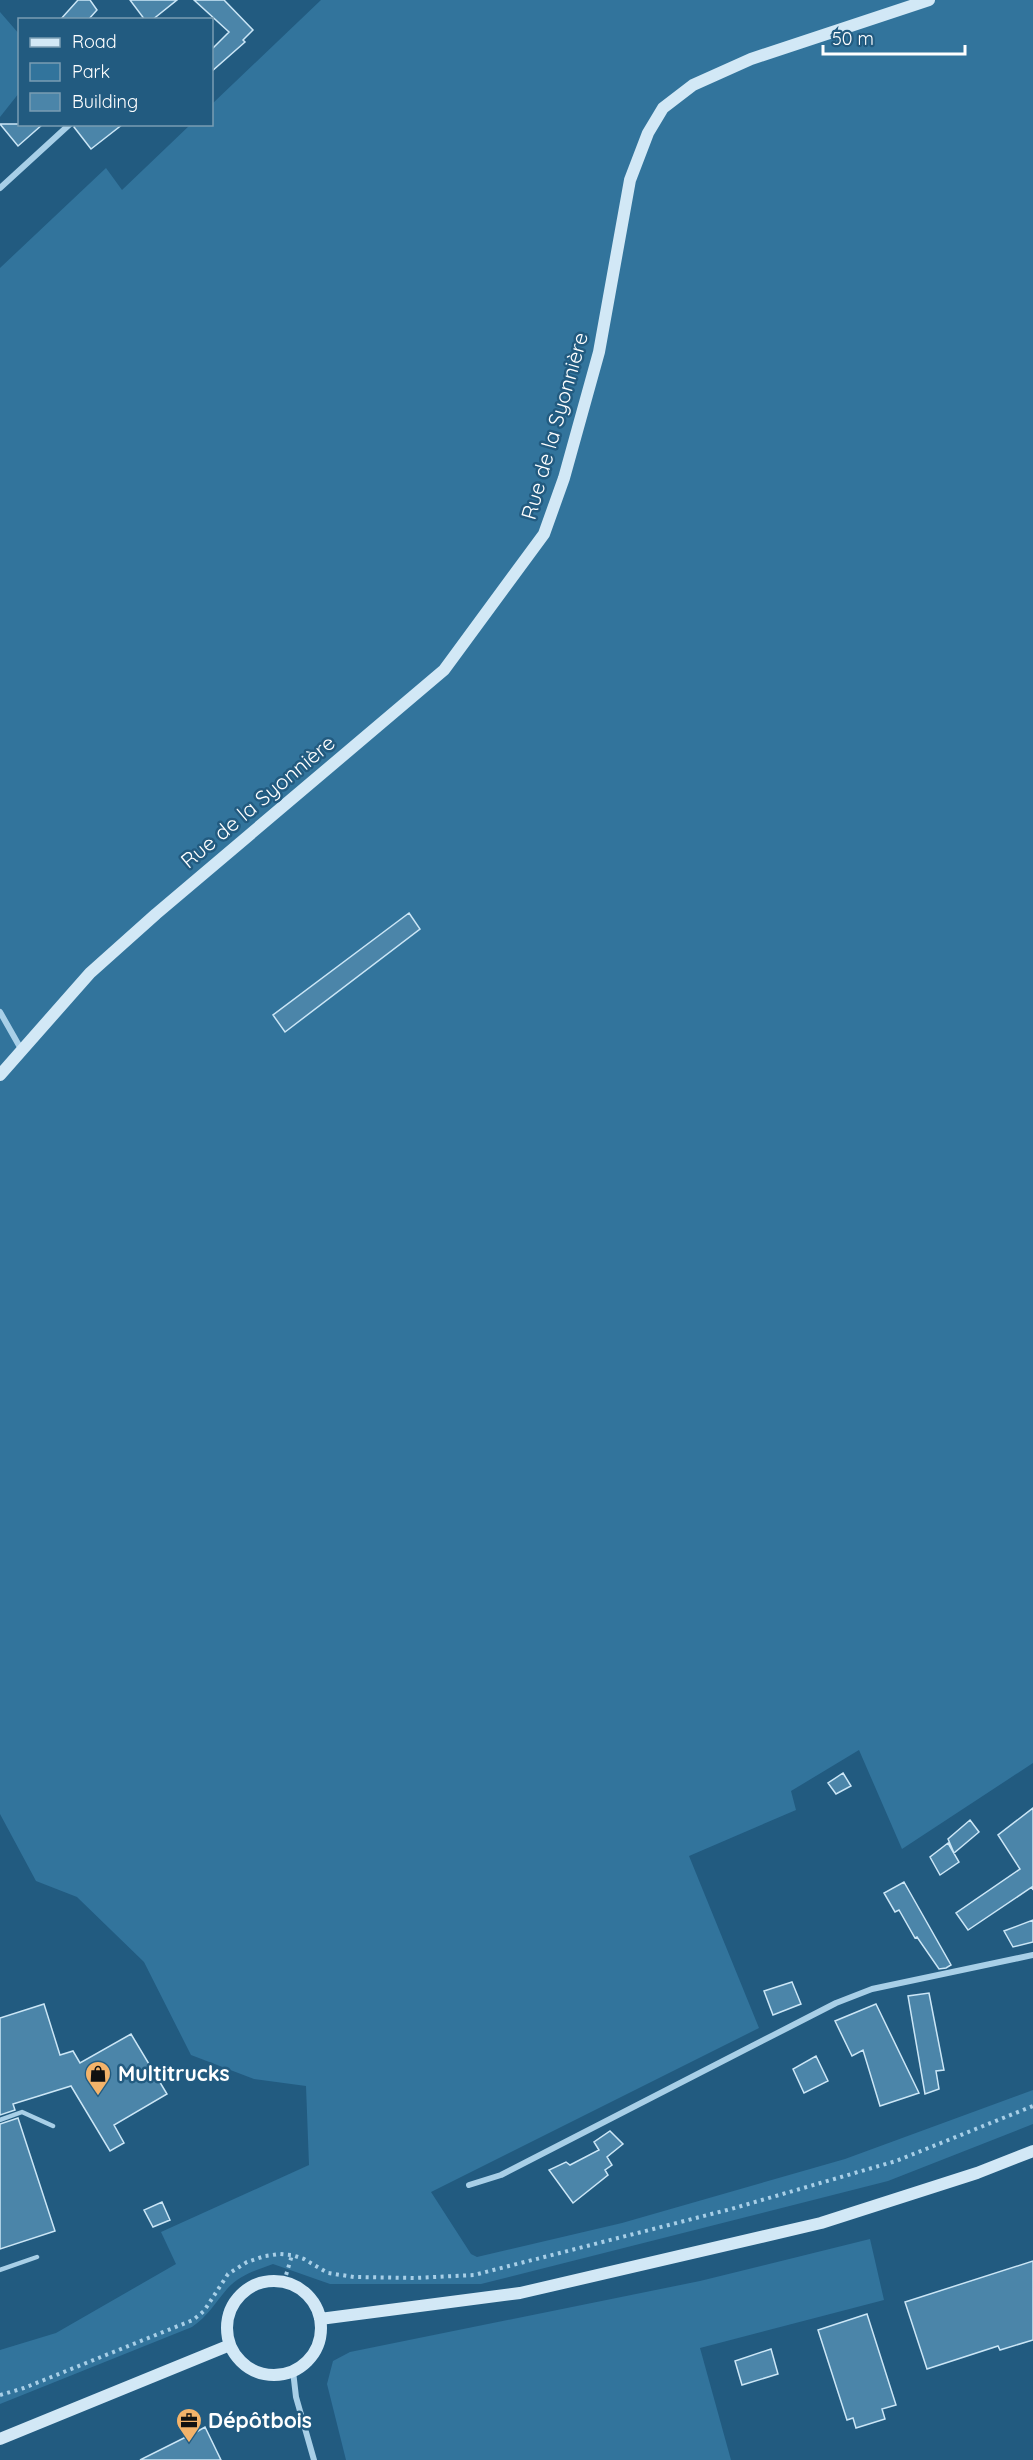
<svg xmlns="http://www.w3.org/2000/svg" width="1033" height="2460" viewBox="0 0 1033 2460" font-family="Quicksand,sans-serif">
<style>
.green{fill:#32749c}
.building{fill:#4b85a9;stroke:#cbe6f6;stroke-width:1.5}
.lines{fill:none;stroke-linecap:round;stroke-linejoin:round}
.path{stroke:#a8cfe7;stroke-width:4;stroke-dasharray:3 4.5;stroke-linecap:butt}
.lane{stroke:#a8cfe7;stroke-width:4.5}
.street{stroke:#a8cfe7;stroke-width:6}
.secondary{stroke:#d2e8f6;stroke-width:12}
.labels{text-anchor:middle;stroke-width:5;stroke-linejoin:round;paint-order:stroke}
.street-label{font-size:21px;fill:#fff;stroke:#225b80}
.poi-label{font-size:21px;font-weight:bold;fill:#fff;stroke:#225b80;text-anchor:start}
</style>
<rect width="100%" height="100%" fill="#225b80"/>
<path class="green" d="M321,0H1033V1763L902,1849L859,1750L791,1791L796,1810L689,1856L759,2028L431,2192L471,2254L477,2257L622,2223L845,2159L1033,2090V2124L888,2181L481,2284H330L273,2264C257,2270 239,2275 227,2289C215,2303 208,2316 192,2327L0,2404V2350L56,2333L176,2264L161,2232L309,2165L306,2086L254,2079L191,2055L144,1962L77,1897L36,1881L0,1814V268L106,168L122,190L190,125L212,124V104Z
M0,12L20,35L19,93L0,117Z
M870,2239L884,2300L700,2348L731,2460H346L327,2384L333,2361L350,2352L700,2281Z"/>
<path class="building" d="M78,0H90L97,10L88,20H60Z
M130,0H177L152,20H145Z
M194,0H224L253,30L243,40L245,42L212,71V49L229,32Z
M0,124H43L18,146Z
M75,124H123L91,149L74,127Z
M409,913L420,929L285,1032L273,1015Z
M843,1773L851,1786L836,1794L828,1783Z
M1033,1808V1890L1032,1887L968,1930L956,1913L1020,1869L998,1835Z
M970,1820L979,1832L954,1853L948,1839Z
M948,1843L959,1862L940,1875L930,1857Z
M904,1882L951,1965L946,1968L939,1969L917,1937L915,1938L899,1910L895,1912L884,1893Z
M1033,1920V1942L1013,1947L1004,1931Z
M792,1982L801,2004L773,2015L764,1991Z
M929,1993L944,2070L936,2071L939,2089L925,2094L908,1996Z
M44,2004L60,2055L73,2051L80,2063L131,2034L167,2094L114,2125L124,2143L110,2151L71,2086L13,2104L15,2110L0,2115V2018Z
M876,2004L919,2093L880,2106L863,2050L852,2056L835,2021Z
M816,2056L828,2081L804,2093L793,2069Z
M18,2118L55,2231L0,2249V2124Z
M610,2131L623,2144L607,2157L612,2165L605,2170L608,2175L573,2203L549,2170L566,2162L570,2165L599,2150L594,2142Z
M162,2202L170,2220L153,2227L144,2210Z
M1033,2261V2340L1000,2350L998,2346L927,2369L905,2302Z
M867,2314L896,2405L882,2409L885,2419L856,2428L853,2418L847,2420L818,2330Z
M771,2349L778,2374L742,2385L735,2361Z
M205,2427L221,2460H140L198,2431Z"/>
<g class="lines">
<path class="path" d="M284,2282L292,2255
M0,2395L24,2388L193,2320L204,2311L228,2274L247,2262L265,2256L279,2254L292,2255L304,2259L328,2273L354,2277L414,2278L474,2275L731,2209L896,2161L1033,2106"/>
<path class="lane" d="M0,2120L22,2112L53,2126
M0,2270L37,2257"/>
<path class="street" d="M0,188L70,124
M0,1012L21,1049
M469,2185L501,2175L836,2003L872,1989L1033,1955
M293,2371L296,2397L314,2460"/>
<path class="secondary" d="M0,1075L90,973L156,914L444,670L544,534L564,478L599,352L630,180L648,133L663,108L693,85L751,59L929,0
M227 2328a47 47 0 1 1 94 0a47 47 0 1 1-94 0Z
M320,2319L520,2293L821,2223L977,2173L1033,2151
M0,2439L230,2345"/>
</g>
<defs>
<symbol id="shop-pin" viewBox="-11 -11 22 30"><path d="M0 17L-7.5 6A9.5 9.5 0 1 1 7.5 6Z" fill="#f3b36a" stroke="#225b80"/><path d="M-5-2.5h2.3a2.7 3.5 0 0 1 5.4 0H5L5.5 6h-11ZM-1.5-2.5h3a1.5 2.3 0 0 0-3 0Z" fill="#111"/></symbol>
<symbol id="office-pin" viewBox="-11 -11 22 30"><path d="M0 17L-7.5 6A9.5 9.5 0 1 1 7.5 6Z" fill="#f3b36a" stroke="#225b80"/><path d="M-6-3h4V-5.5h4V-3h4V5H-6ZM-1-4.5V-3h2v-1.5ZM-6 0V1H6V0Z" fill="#111"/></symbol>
</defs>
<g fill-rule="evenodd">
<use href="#shop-pin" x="83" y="2059" width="30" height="40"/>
<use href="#office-pin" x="174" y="2406" width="30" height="40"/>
</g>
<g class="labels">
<g class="street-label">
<text transform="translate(555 426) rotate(-74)" y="7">Rue de la Syonnière</text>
<text transform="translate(258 802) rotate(-40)" y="7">Rue de la Syonnière</text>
</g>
<g class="poi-label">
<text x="118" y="2081">Multitrucks</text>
<text x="208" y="2428">Dépôtbois</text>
</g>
</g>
<rect x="18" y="18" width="195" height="108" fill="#225b80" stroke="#7a9db3" stroke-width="1.5"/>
<rect x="30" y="38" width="30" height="9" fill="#d2e8f6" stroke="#7a9db3" stroke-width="1.5"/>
<text x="72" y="48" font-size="18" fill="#ffffff">Road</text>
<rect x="30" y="63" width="30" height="18" fill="#32749c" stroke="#7a9db3" stroke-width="1.5"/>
<text x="72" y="78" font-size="18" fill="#ffffff">Park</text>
<rect x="30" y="93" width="30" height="18" fill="#4b85a9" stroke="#7a9db3" stroke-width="1.5"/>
<text x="72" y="108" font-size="18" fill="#ffffff">Building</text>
<path d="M823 45v9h142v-9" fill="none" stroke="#ffffff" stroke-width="3"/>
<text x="832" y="45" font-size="18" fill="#ffffff" stroke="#225b80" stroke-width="4.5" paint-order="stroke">50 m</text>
</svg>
